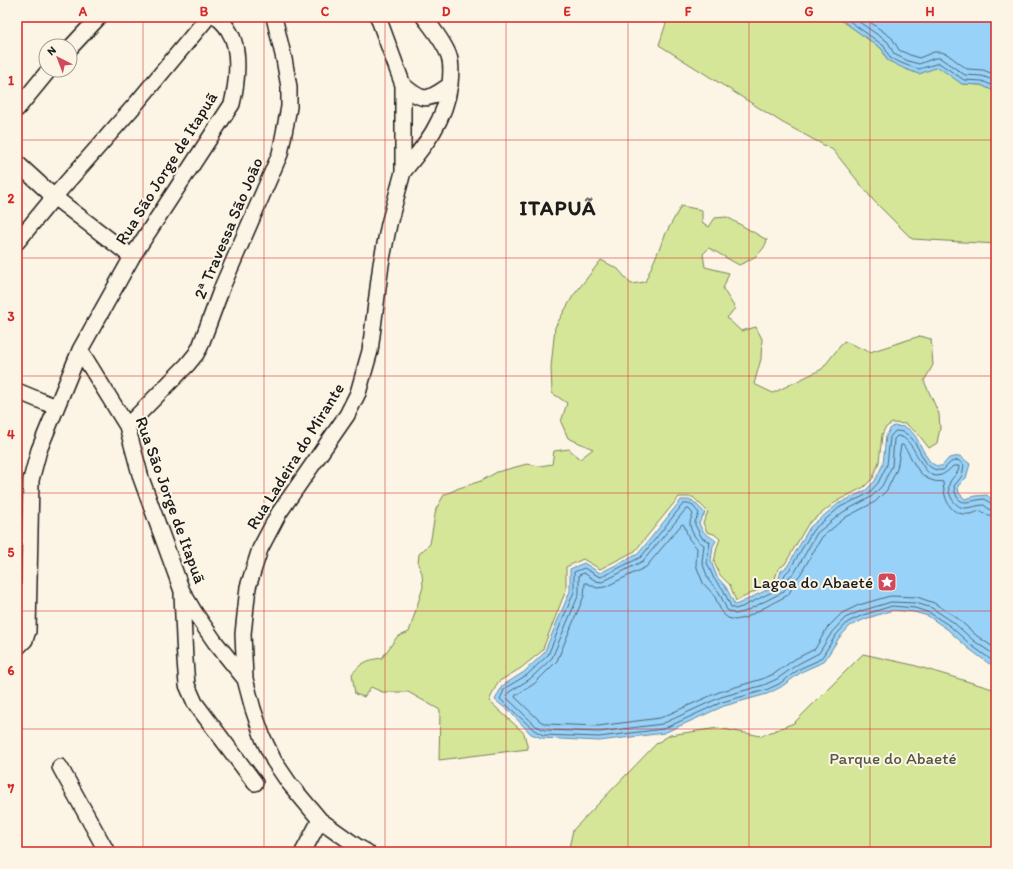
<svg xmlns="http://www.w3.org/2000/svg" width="1013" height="869" viewBox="0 0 1013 869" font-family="Itim,sans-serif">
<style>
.green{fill:#d5e699;stroke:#78815a}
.water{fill:#98d2f8;stroke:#6689a0}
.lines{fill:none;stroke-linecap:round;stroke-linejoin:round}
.shore{stroke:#4e6574;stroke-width:1}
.minor-casing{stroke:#1c1c1c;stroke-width:18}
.minor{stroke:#fcf5e5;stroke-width:15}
.grid{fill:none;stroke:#d62828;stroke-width:1;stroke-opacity:0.55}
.labels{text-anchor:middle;stroke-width:4;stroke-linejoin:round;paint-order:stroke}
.street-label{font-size:17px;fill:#1c1c1c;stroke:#fcf5e5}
.poi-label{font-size:17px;fill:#1c1c1c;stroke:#fcf5e5;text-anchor:end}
.park-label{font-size:17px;fill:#545942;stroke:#fcf5e5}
.district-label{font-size:21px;font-weight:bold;letter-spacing:1px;fill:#1c1c1c;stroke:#fcf5e5}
.neatline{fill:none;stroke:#d62828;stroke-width:1.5}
.grid-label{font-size:13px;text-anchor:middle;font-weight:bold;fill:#d62828}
</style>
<rect width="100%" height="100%" fill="#fcf5e5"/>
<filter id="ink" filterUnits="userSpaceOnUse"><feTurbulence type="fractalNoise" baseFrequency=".025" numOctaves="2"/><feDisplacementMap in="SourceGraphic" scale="8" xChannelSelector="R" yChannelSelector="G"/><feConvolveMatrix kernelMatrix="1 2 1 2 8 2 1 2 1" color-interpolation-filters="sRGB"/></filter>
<g filter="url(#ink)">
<path class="green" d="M668,17H837L882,49L887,60L919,74L938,66L962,84L981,85L996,92V244L912,239L873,200L833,150L783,123L659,45Z
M681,206L702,210V222L709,227L715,218L727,217L767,240C764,253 751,260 739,265L709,248L703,254L705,267L729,273L723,289L735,308L727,318L741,331L756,327L762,339L761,359L754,384L773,393L822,369L844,341L870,352L920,336L931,339L933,365L924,381L939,414L940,428L937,443L929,448L918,434L906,424L892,423L885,428L882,435L879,462L873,478L864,487L837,501L808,524L785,564L778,569L774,582L736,601L730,585L720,575L714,562L717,547L720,539L714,534L707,532L703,523L708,512L693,497H679L635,551L600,569L583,559L566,567V590L542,651L521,668L498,682L489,701L524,733L528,749L439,760L440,710L408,692H382L371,687L364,697L355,694L352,674C362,662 367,660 382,658L397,637L409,632L423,587L422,573L418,564L419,554L430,544L436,509L444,495L459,488L481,481L497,472L527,464L540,466L552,464L554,451L569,449L580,459L593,449L568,438L561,422L567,403L552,393L551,367L555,327L573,296L601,260L618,269L631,284L645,282L666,233Z
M863,654L913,665L996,690V852H568L573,830L657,743L670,735L718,728L761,736L794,723Z"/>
<path class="water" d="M837,17H996V92L981,85L962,84L938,67L919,74L905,69L887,60L882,49Z
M894,426C897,427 901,426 904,427C922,432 923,469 942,466L949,458L960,456L970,464L966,478L958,486L959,493L965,499L975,496L987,495L996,503V666L988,663L968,648L947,629L928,616L914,612L893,610L865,619L850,626L839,638L825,660L819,664L803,671L781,687L767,694L724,706L664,733L599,741L542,738L531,734L510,712L495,700L502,686L524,672L544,653L570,591V569L584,563L600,573L638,554L681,500H692L705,513L699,523C705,537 707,533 716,541L713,546L711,561L717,577L726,587L735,605L740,603L777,585L781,571L787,567L810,527L838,504L866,490L875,481L883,464L886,436L890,429Z"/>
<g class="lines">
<path class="shore" d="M844,17L884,46L890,58L906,65L919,69L939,63L964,80L982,81L996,87
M852,17L888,42L894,54L908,61L919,64L935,58H940L965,75L982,76L996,81
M863,17L892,38L899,50L910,55L919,58L934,52H941L947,54L967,69L983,70L996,75
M996,506L993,505L985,499C969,500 957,510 954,486L962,476L964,465L958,460L951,462L943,470C917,474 923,430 895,431L890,437L887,465L878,483L868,494L840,507L813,530L790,569L785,574L780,588L742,607L735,609L731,607L723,589L714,579L707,563L710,542L702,538L695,525V522L699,513L691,504H683L641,557L601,577L598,576L584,568L574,572V592L548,655L527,675L505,688L500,699L534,730L543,735L599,737L663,729L722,702L766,690L779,684L801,668L817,661L822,657L836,635L848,622L863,615L892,606L915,608L930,613L950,626L971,645L990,659L996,661
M996,511L990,510L984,505C977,505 972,508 965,508C955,508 945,492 950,482C953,476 959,474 959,466H953C921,500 920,436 897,436L894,439L892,466L882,486L871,497L843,512L817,533L795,572L789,577L786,588L783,592L744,612L735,614L727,610L719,592L709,581L702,562L704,545C697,541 690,532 690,523C690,520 692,517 693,514L689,509H686L643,561L602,582L596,581L584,573L579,575V594L552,658L530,679L509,692L506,697L536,726L545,730L599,732L662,724L721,697L764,685L777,679L798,664L819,653L832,632L845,618L861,611L891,602L916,603L932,608L953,622L974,641L996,656
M996,517L989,516L981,511C977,511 974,514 969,514C949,516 944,498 943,482C940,481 937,482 934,481C916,477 913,457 903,445H901L897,469L887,490L875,502L846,517L822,537L800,575L794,581L791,590L788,595L745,618L735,620L728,618L722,613L714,595L703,583L696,565L697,548L689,539L684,525L682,524L646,567L605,587L597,588L587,583H585L584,596L557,661L534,684L516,695L515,697L540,721L546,724L598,726L660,718L719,692L762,679L774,674L795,659L815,649L827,628L842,613L859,605L890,596L917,597L934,603L956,617L977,636L996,649"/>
<defs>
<path id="minor" d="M70,48L99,17
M403,85C424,103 427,101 450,85
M17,109L49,70
M17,163L54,197L132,257
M403,172C426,144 445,121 450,84C451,75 452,65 449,56C444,42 433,29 424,17
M17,242L54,197L135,105L208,17
M80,350L127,426L141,478L182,591L195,613L215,642L245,679
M17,391L56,407
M127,426L187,365L196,354L200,347L223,285L280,154L289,107V87L284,59L274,17
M182,594L185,660L187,685L195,703L255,783
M17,648L25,640L28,631L31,480L39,450L80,350L132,257L232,104C237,84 241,49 229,31C226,25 221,21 217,17
M60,767L107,852
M303,852L320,820
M367,852L358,847L320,820L289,783L274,761L263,738L253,709L245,679L243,634L248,587L260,549L279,513L347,415L358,393L370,351L381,264L389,224L403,172V85L378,17"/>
</defs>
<use href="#minor" class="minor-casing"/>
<use href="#minor" class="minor"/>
</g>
</g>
<path class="grid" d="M143,17V852M264,17V852M385,17V852M506,17V852M628,17V852M749,17V852M870,17V852M17,140H996M17,258H996M17,376H996M17,493H996M17,611H996M17,729H996"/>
<defs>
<symbol id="sight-square" viewBox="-11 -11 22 22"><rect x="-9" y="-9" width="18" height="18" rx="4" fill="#d1495b" stroke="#fcf5e5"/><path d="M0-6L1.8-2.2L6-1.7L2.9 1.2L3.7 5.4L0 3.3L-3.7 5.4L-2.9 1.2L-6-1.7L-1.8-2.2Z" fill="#fff"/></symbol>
</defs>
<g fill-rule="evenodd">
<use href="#sight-square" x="876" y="571" width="22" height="22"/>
</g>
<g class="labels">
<g class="street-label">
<text transform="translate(166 168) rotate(-58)" y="6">Rua São Jorge de Itapuã</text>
<text transform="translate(228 228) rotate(-67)" y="6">2ª Travessa São João</text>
<text transform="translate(295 456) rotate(-58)" y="6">Rua Ladeira do Mirante</text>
<text transform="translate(171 500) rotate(70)" y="6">Rua São Jorge de Itapuã</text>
</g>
<g class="poi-label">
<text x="873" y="588">Lagoa do Abaeté</text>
</g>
<g class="park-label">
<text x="893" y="764">Parque do Abaeté</text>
</g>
<g class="district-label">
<text x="558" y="215">ITAPUÃ</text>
</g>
</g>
<rect width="1013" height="869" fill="none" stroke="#fcf5e5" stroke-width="44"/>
<g transform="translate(58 58) rotate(318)"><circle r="19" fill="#fcf5e5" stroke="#a29e95"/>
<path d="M0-3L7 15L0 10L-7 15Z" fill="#d1495b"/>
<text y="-6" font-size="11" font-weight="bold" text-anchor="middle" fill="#1c1c1c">N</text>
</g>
<rect x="22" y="22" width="969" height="825" class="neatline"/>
<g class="grid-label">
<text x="83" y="16">A</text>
<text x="204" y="16">B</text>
<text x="325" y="16">C</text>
<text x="446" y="16">D</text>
<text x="567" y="16">E</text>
<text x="688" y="16">F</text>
<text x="809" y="16">G</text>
<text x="930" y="16">H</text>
<text x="11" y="85">1</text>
<text x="11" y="203">2</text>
<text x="11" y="321">3</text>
<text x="11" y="439">4</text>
<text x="11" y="557">5</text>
<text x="11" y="675">6</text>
<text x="11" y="793">7</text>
</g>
</svg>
